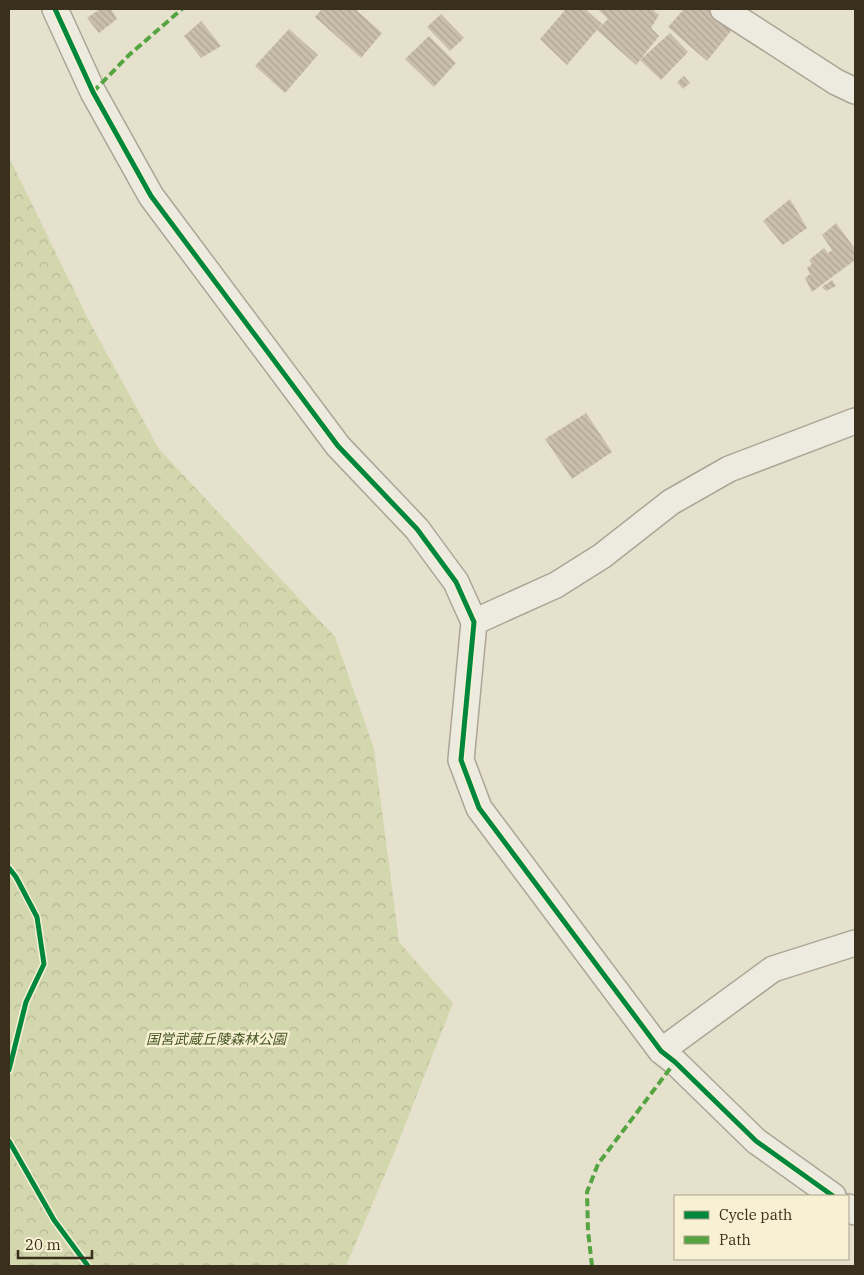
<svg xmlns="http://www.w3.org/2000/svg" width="864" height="1275" viewBox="0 0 864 1275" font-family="'IBM Plex Serif','Noto Sans JP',serif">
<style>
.park{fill:url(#park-crowns)}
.building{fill:url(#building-back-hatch)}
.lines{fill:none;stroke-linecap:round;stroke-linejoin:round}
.street-casing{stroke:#aba596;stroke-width:28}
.street{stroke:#edeadf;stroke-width:25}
.quiet{stroke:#54a441;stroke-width:4;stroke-dasharray:8 4;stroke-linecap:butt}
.cycleway-casing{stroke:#f7f0d2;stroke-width:8}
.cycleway{stroke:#00873e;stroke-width:5}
.labels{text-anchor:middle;stroke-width:5;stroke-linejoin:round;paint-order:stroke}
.park-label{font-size:14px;font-style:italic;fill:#455723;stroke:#f7f0d2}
</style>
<defs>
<pattern id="park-crowns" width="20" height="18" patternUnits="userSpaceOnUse" patternTransform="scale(1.25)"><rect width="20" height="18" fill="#d3d7ae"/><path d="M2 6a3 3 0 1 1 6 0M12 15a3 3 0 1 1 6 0" fill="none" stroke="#b6b995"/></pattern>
<pattern id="building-back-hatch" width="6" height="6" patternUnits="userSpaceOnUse" patternTransform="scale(1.25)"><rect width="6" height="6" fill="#cabfad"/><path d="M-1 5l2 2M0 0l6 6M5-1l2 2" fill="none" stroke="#aea494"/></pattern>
</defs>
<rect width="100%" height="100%" fill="#e6e1cc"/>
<path class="park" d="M9,157L87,317L159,449L335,637L374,749L399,942L453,1003L392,1158L346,1266H9Z"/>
<path class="building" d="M100,9H111L117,19L99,33L87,18Z
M322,9H355L382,33L361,58L315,17Z
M566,9H585L602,24L567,65L540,39Z
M598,9H652L659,15L651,28L659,36L636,65L597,30L608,19Z
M684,9H714L735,26L707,61L668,27Z
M441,14L464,38L450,51L427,27Z
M201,21L221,46L201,58L184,36Z
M289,29L318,55L285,93L255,66Z
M670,33L688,52L661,80L640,60Z
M429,36L456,63L434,87L405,59Z
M684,76L690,83L683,89L677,82Z
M790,199L807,228L783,245L763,221Z
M836,223L855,249V260L812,292L805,278L810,274L807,268L812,264L809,260L824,248L828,253L832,250L822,235Z
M832,280L836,286L826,291L822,287Z
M586,413L612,452L572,479L545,439Z"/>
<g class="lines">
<defs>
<path id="street" d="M55,9L93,92L151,196L338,446L417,529L456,582L474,622L461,760L479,808L661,1051L675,1062L756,1141L833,1196
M723,9L836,82L855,91
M474,622L556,585L602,556L671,502L729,469L855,421
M661,1051L773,969L855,943
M848,1207L855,1212"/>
</defs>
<use href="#street" class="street-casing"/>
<use href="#street" class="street"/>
<path class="quiet" d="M93,92L129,55L182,9
M592,1266L588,1231L587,1192L598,1164L675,1062"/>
<defs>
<path id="cycleway" d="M55,9L93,92L151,196L338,446L417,529L456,582L474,622L461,760L479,808L661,1051L675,1062L756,1141L833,1196
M9,868L16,877L37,917L44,964L26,1002L9,1070
M9,1141L54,1220L88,1266"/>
</defs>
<use href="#cycleway" class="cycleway-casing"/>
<use href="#cycleway" class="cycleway"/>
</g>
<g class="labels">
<g class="park-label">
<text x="216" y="1044">国営武蔵丘陵森林公園</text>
</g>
</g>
<rect width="864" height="1275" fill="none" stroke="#3a2e1d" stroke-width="20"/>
<rect x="674" y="1195" width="175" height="65" fill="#f7f0d2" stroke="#aba28a"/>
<rect x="684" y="1211" width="25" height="8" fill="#00873e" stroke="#aba28a"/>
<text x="719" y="1220" font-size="15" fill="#3a2e1d">Cycle path</text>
<rect x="684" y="1236" width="25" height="8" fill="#54a441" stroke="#aba28a"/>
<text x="719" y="1245" font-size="15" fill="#3a2e1d">Path</text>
<path d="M18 1250v8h74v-8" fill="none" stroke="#3a2e1d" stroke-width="2.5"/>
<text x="25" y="1250" font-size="15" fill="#3a2e1d" stroke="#f7f0d2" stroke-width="4" paint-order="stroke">20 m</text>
</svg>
